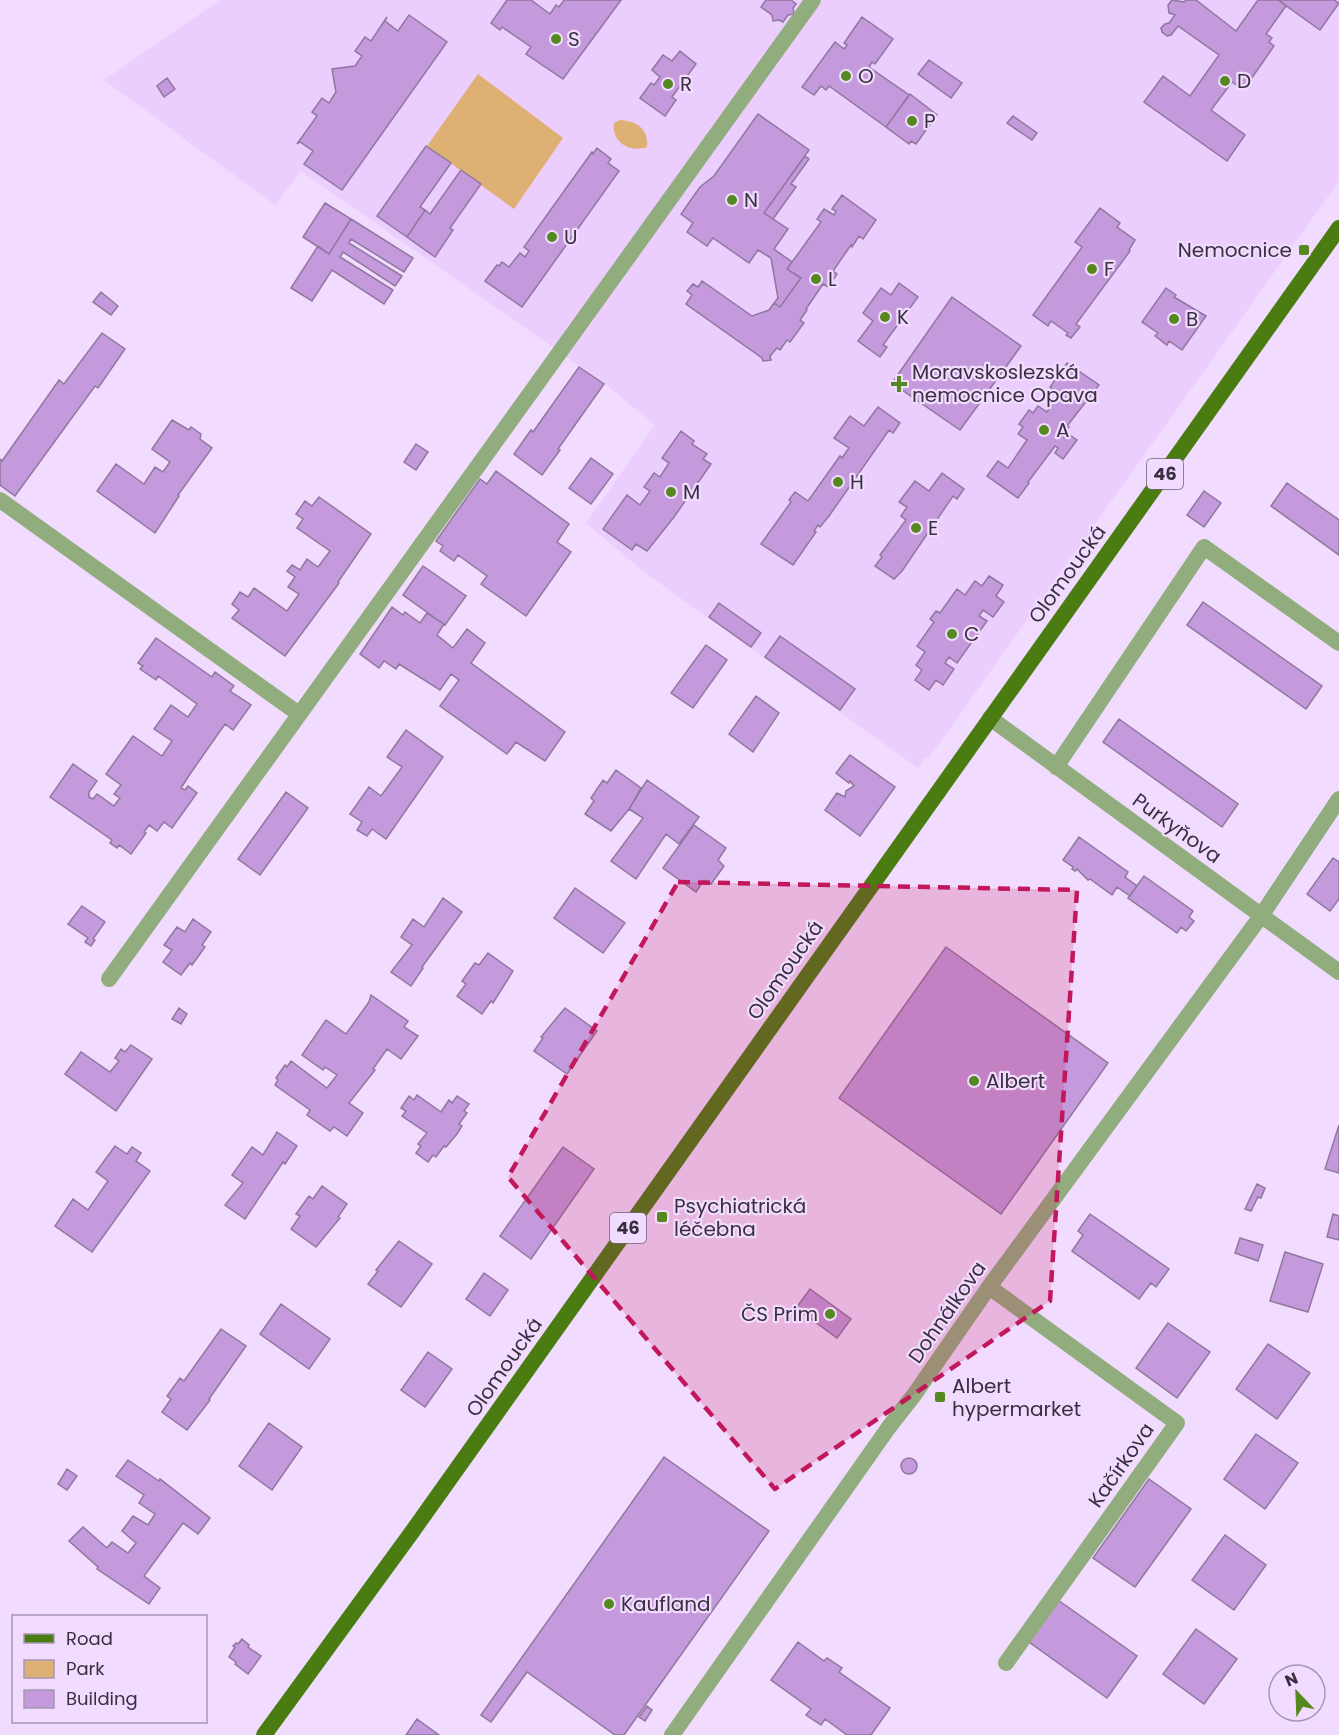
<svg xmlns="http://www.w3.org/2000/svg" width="1339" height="1735" viewBox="0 0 1339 1735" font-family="Poppins,sans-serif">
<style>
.built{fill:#ebcdfe}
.green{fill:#deb074}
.building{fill:#c49add;stroke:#8f779e;stroke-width:1.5}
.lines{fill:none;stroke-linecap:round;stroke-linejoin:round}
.minor{stroke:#92ad7d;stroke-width:16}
.primary{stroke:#4b7c12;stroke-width:16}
.marked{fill:#c2185b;fill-opacity:0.2;stroke:#c2185b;stroke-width:4.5;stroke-dasharray:12 8;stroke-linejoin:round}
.poi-dot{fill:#55881e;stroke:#f1dcff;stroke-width:2}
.labels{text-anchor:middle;stroke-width:4.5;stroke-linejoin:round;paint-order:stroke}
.shield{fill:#f1dcff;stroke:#706379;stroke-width:1.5}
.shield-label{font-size:18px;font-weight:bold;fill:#392f40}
.poi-label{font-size:20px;fill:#392f40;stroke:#f1dcff;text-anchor:start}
.street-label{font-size:20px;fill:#392f40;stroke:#f1dcff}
</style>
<rect width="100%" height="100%" fill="#f1dcff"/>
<path class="built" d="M220,0H1339V181L928,759L925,758L918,768L644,572L586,523L655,425L604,383L301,171L275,205L104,80Z"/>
<path class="green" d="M478,74L563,138L514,209L427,146Z
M620,120C637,121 649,129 647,147C630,153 611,142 614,123Z"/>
<path class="building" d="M507,0H531L550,14L556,5L559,7L564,0H621L563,79L526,54L531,47L502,27L500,30L491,23Z
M766,0H791L796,4L793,8L794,14L788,15L783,22L779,20L773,21L772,15L761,7Z
M1172,0L1184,2L1186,0H1196L1236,31L1258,0H1278L1286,6L1266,34L1272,38L1269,42L1274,46L1251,79L1246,86L1241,83L1238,86L1232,82L1211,110L1245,135L1227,161L1144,102L1163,76L1190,96L1219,55L1178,26L1171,35L1167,36L1162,32L1161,28L1165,24L1169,23L1175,15L1169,13L1168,5Z
M1278,0H1334L1339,3L1320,30Z
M409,15L447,42L342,190L304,164L313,151L300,142L297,144L317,116L312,112L322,98L329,103L336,92L332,69L355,66L362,56L355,51L365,37L371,41L387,17L385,21L398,31Z
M862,17L893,39L875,64L872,62L869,67L909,95L886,127L829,86L826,90L821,86L814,95L802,87L835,42L844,49L847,45L844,43Z
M680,51L696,64L672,97L676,100L665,116L640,98L651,83L654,85L660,77L652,70L663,55L672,61Z
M929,60L962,83L951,98L918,74Z
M167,78L175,89L164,97L157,86Z
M910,94L937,115L916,144L911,141L909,144L886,127Z
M758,114L809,150L764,213L788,229L774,249L792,262L787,269L801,278L780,307L774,303L778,298L771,258L758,250L749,263L713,238L707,246L687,232L693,223L681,214L700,187L714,176Z
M1013,116L1037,133L1032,140L1007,123Z
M426,146L451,163L420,207L425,210L407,237L377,216Z
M597,148L611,159L608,163L619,171L522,307L485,281L497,265L499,266L502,262L509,267L520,253L525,257L529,251L524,247L592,152L593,154Z
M805,156L809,159L791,184L796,187L773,219L764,213Z
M461,170L481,184L450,228L453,230L435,257L407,237L425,210L430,214Z
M842,195L876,220L863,239L859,236L852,247L851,245L833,271L837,274L828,287L823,284L806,309L807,310L800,320L804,323L790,342L787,340L780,350L777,348L770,356L771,360L763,361L762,358L686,304L692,295L687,291L693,284L698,287L702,281L752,316L769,310L774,303L780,307L801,278L787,269L821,222L817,219L824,209L834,215L836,211L832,209Z
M325,203L351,219L329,254L303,237Z
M1100,208L1120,223L1117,227L1135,240L1129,250L1130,251L1076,324L1080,327L1071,338L1066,335L1068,333L1051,321L1048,326L1033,315L1082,247L1075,242Z
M351,219L413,258L404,272L351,239L349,243L402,276L395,286L343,252L340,257L393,290L384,304L332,270L312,301L291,288L318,246L329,254Z
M899,283L918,297L883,345L887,347L880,357L858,341L873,321L863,313L881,288L891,295Z
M1166,288L1176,295L1174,297L1206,316L1182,350L1169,341L1167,345L1155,336L1158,333L1142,322Z
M101,292L118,306L111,315L93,302Z
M952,297L1021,346L960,430L892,383Z
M102,333L125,349L98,388L95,386L15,496L0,485V459L2,461L59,380L64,384Z
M1067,363L1099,385L1067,426L1069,427L1062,436L1065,438L1068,434L1077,440L1063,459L1055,453L1058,448L1055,446L1028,482L1029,483L1018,498L987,476L998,461L1008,468L1027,440L1018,434L1023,427L1019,424L1029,410L1033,413L1038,406L1047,412L1059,394L1050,387Z
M579,367L604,384L558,449L560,450L542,475L514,454L531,430L533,432Z
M878,407L900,423L893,433L889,430L829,516L820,527L818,525L814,531L816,532L793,565L761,544L791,502L789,500L795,492L808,501L840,456L842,458L849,448L834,438L850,416L864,426Z
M172,420L189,430L191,427L201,434L200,439L212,448L178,495L179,496L155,533L97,491L116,464L144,484L155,467L163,472L170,462L152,449Z
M681,431L694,441L692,444L707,454L703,459L711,464L674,517L647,551L636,544L632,550L603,529L627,495L640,505L650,491L644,487L654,473L660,477L669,463L662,458Z
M416,444L428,452L416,470L404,462Z
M591,458L613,474L591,504L569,488Z
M496,471L569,524L557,542L571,552L526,616L481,584L487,576L458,555L454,561L440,551L443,546L436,541L480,479L487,484Z
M942,473L964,489L957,499L953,496L902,571L894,579L875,566L882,557L880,555L906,520L901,516L907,507L899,502L915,481L929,491Z
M1287,483L1339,520V555L1271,506Z
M1204,491L1221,503L1204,527L1187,515Z
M319,497L371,534L338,582L339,583L285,656L232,618L239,610L232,604L240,592L248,597L254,588L287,611L299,594L288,587L295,577L287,571L292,565L300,570L307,559L318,567L330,551L297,528L303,519L296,514L305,501L312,506Z
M423,566L466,596L445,625L403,595Z
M989,576L1003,585L996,596L1004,602L993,617L983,610L979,616L987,621L957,663L949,657L945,663L954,669L943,685L936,680L929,690L915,680L922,670L916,665L925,652L917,646L934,622L930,619L936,611L940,613L957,589L965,595L975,581L982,586Z
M1203,602L1322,686L1306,709L1187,625Z
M719,603L761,633L751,647L709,617Z
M392,607L403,615L405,612L420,623L427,613L444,624L437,635L453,648L467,629L485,643L471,663L565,732L545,761L516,742L507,754L440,706L459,680L451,674L440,690L399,664L396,669L384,661L379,668L360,654Z
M780,636L855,689L840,710L765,657Z
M156,638L212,677L215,672L234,686L230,691L251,705L233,730L225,724L190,774L181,788L185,790L188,786L197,793L172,828L164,822L157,831L149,825L144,832L146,833L131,854L119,845L117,848L110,843L112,840L50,797L73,764L97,781L89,792V797L93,799L97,794L114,806L120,798L114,794L121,785L106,774L133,736L162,756L172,741L154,729L171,705L188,717L197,704L158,676L156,680L140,669L143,666L138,663Z
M706,645L727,660L693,708L671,693Z
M756,696L779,713L753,752L729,734Z
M1119,719L1238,804L1222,827L1103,742Z
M406,730L443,757L386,839L372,829L367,836L357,830L362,822L350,814L369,787L381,796L402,767L387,757Z
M850,755L895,787L860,836L825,810L837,793L845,797L846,791L854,786L850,781L849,783L836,773Z
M616,770L641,788L629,809L611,831L585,814L594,801L591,798L603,780L607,783Z
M647,780L699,817L679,844L666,834L636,879L611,861L643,818L629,809Z
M286,792L308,808L260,875L238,859Z
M694,825L726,848L718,860L724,866L711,884L704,880L696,892L663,868Z
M1079,837L1128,872L1125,877L1137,886L1130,896L1117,887L1112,895L1090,879L1088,880L1077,869L1075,871L1072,869L1073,867L1063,860Z
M1333,858L1339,862V899L1330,911L1307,894Z
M1144,876L1193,911L1189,917L1194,921L1186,931L1181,927L1177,933L1128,898Z
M575,888L625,923L603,953L554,918Z
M443,898L462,912L422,967L423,968L411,986L391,972L412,945L401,937L413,919L424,927Z
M82,906L105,922L93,939L95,940L91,946L85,942L88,938L68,924Z
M193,919L211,932L202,945L205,947L192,965L190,963L181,975L163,962L172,950L164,945L177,927L185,932Z
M946,947L1108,1063L1001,1214L839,1098Z
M488,953L513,971L493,1003L491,1001L482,1014L457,996L466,984L462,981L475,963L479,965Z
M371,995L408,1021L404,1027L418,1036L401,1059L387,1049L373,1069L375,1070L349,1103L363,1113L347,1136L334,1127L330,1131L307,1115L310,1110L275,1085L278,1080L276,1078L285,1065L287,1067L291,1061L327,1088L337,1075L325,1067L323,1070L302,1055L326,1020L346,1034L369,1002Z
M179,1008L187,1014L181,1024L172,1019Z
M565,1008L597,1031L567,1074L534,1051L543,1038L541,1037Z
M131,1045L152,1059L116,1111L65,1074L81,1052L110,1072L119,1061L115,1058L121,1049L125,1052Z
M417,1095L441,1112L449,1100L452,1103L457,1096L469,1104L464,1111L467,1113L459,1124L462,1126L457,1134L446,1147L444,1146L436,1157L433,1155L428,1162L416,1153L421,1146L418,1144L427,1133L402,1116L406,1111L401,1108L409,1096L414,1100Z
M1339,1125V1173L1325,1169Z
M277,1132L297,1146L285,1164L283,1162L245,1219L225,1205L243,1183L232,1175L252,1147L263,1155Z
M115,1146L127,1154L132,1147L141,1153L136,1161L150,1171L92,1252L55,1226L73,1199L88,1210L108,1181L96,1172Z
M563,1147L594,1169L531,1259L500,1236Z
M1257,1184L1265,1188L1261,1198L1258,1197L1251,1211L1245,1209Z
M322,1186L347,1204L338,1217L340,1218L316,1247L291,1229L300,1216L296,1214L309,1196L313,1199Z
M1090,1214L1169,1269L1156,1287L1151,1283L1139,1299L1072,1251L1083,1235L1078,1231Z
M1333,1214L1339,1216V1240L1327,1237Z
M1240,1238L1263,1245L1258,1261L1235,1253Z
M399,1241L432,1264L401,1307L368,1284L378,1271L376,1270Z
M1285,1252L1323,1264L1308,1312L1270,1301Z
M484,1273L508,1290L490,1316L466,1299Z
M810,1289L851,1319L837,1338L796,1308Z
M281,1304L330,1339L309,1369L260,1334Z
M1168,1323L1210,1352L1177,1398L1136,1368Z
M221,1329L246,1346L209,1399L210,1400L187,1430L162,1412L171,1399L167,1396L180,1378L184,1381Z
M1268,1344L1310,1373L1277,1419L1236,1389Z
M428,1352L452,1369L425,1407L401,1390Z
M269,1423L302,1447L272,1490L239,1466Z
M1256,1434L1298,1463L1265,1509L1224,1479Z
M664,1457L769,1531L624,1735H615L527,1672L491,1722L481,1715Z
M901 1466a8 8 0 1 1 16 0a8 8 0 1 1-16 0Z
M128,1460L159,1481L160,1479L210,1518L198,1534L183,1523L144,1576L160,1588L149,1604L97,1569L98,1567L69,1541L83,1527L107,1548L112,1542L128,1553L136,1543L122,1531L133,1516L148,1525L155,1514L139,1503L144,1495L116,1476Z
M67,1469L77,1476L67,1490L58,1484Z
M1149,1479L1191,1509L1135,1587L1093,1558Z
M1225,1535L1266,1565L1234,1610L1192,1580Z
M1058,1600L1137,1656L1107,1698L1029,1642Z
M1196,1629L1237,1659L1204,1704L1163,1674Z
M242,1639L249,1645L248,1647L261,1656L248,1674L235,1664L236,1662L229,1657L235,1647L233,1646L236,1643L238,1644Z
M798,1642L824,1661L827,1658L842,1668L839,1672L890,1708L871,1735H847L825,1719L821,1725L806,1715L811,1709L771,1680Z
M647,1706L652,1710L645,1721L639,1717Z
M417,1719L439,1735H406Z"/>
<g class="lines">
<path class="minor" d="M0,500L299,714
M990,718L1339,972
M1056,767L1204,547L1339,643
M109,979L813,0
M989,1287L1177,1423L1006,1663
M672,1735L889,1427L914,1395L989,1287L1261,916L1339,799"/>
<path class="primary" d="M264,1735L412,1532L1339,228"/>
</g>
<path class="marked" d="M678,882L1077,890L1050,1301L775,1489L508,1177Z"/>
<g class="poi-dot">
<circle cx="556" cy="39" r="6"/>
<circle cx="846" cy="76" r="6"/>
<circle cx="1225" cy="81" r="6"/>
<circle cx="668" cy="84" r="6"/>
<circle cx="912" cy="121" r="6"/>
<circle cx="732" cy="200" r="6"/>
<circle cx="552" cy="237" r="6"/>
<rect x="1298" y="244" width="12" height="12" rx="3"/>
<circle cx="1092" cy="269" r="6"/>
<circle cx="816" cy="279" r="6"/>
<circle cx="885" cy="317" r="6"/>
<circle cx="1174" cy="319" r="6"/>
<path d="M896 375h6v6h6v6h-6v6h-6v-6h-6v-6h6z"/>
<circle cx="1044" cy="430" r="6"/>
<circle cx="838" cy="482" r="6"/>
<circle cx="671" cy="492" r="6"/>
<circle cx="916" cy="528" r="6"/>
<circle cx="952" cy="634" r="6"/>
<circle cx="974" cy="1081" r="6"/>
<rect x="656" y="1211" width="12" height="12" rx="3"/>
<circle cx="830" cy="1314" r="6"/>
<rect x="934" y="1391" width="12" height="12" rx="3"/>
<circle cx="609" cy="1604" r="6"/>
</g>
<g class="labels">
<g class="shield">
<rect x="1147" y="459" width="36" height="30" rx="4.5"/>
<rect x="610" y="1213" width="36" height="30" rx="4.5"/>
</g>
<g class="shield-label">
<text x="1165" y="480">46</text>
<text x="628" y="1234">46</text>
</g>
<g class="poi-label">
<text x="568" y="46">S</text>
<text x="858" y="83">O</text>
<text x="1237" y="88">D</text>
<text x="680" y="91">R</text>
<text x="924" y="128">P</text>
<text x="744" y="207">N</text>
<text x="564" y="244">U</text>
<text x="1292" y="257" text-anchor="end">Nemocnice</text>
<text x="1104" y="276">F</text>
<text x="828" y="286">L</text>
<text x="897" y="324">K</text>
<text x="1186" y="326">B</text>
<text x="912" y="379">Moravskoslezská<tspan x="912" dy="23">nemocnice Opava</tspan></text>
<text x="1056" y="437">A</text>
<text x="850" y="489">H</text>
<text x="683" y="499">M</text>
<text x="928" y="535">E</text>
<text x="964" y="641">C</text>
<text x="986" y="1088">Albert</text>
<text x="674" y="1213">Psychiatrická<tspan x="674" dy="23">léčebna</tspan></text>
<text x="818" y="1321" text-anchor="end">ČS Prim</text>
<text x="952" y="1393">Albert<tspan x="952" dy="23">hypermarket</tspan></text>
<text x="621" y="1611">Kaufland</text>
</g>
<g class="street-label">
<text transform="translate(1067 574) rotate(-54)" y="7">Olomoucká</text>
<text transform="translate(1177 828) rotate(36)" y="7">Purkyňova</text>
<text transform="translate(785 970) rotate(-55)" y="7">Olomoucká</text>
<text transform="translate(947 1312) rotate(-55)" y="7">Dohnálkova</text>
<text transform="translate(504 1367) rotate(-55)" y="7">Olomoucká</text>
<text transform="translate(1121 1465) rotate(-55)" y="7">Kačírkova</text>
</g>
</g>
<rect x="12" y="1615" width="195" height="108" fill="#f1dcff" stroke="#a797b3" stroke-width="1.5"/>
<rect x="24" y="1634" width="30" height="9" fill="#4b7c12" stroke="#a797b3" stroke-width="1.5"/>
<text x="66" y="1645" font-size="18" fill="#392f40">Road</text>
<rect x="24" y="1660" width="30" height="18" fill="#deb074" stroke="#a797b3" stroke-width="1.5"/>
<text x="66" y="1675" font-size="18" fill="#392f40">Park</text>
<rect x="24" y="1690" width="30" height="18" fill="#c49add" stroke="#a797b3" stroke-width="1.5"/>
<text x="66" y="1705" font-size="18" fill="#392f40">Building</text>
<g transform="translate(1297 1693) rotate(337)"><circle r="28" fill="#f1dcff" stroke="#a797b3" stroke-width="1.5"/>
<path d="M0-4.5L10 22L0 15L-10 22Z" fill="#55881e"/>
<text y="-9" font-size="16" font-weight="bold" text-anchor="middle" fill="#392f40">N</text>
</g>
</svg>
